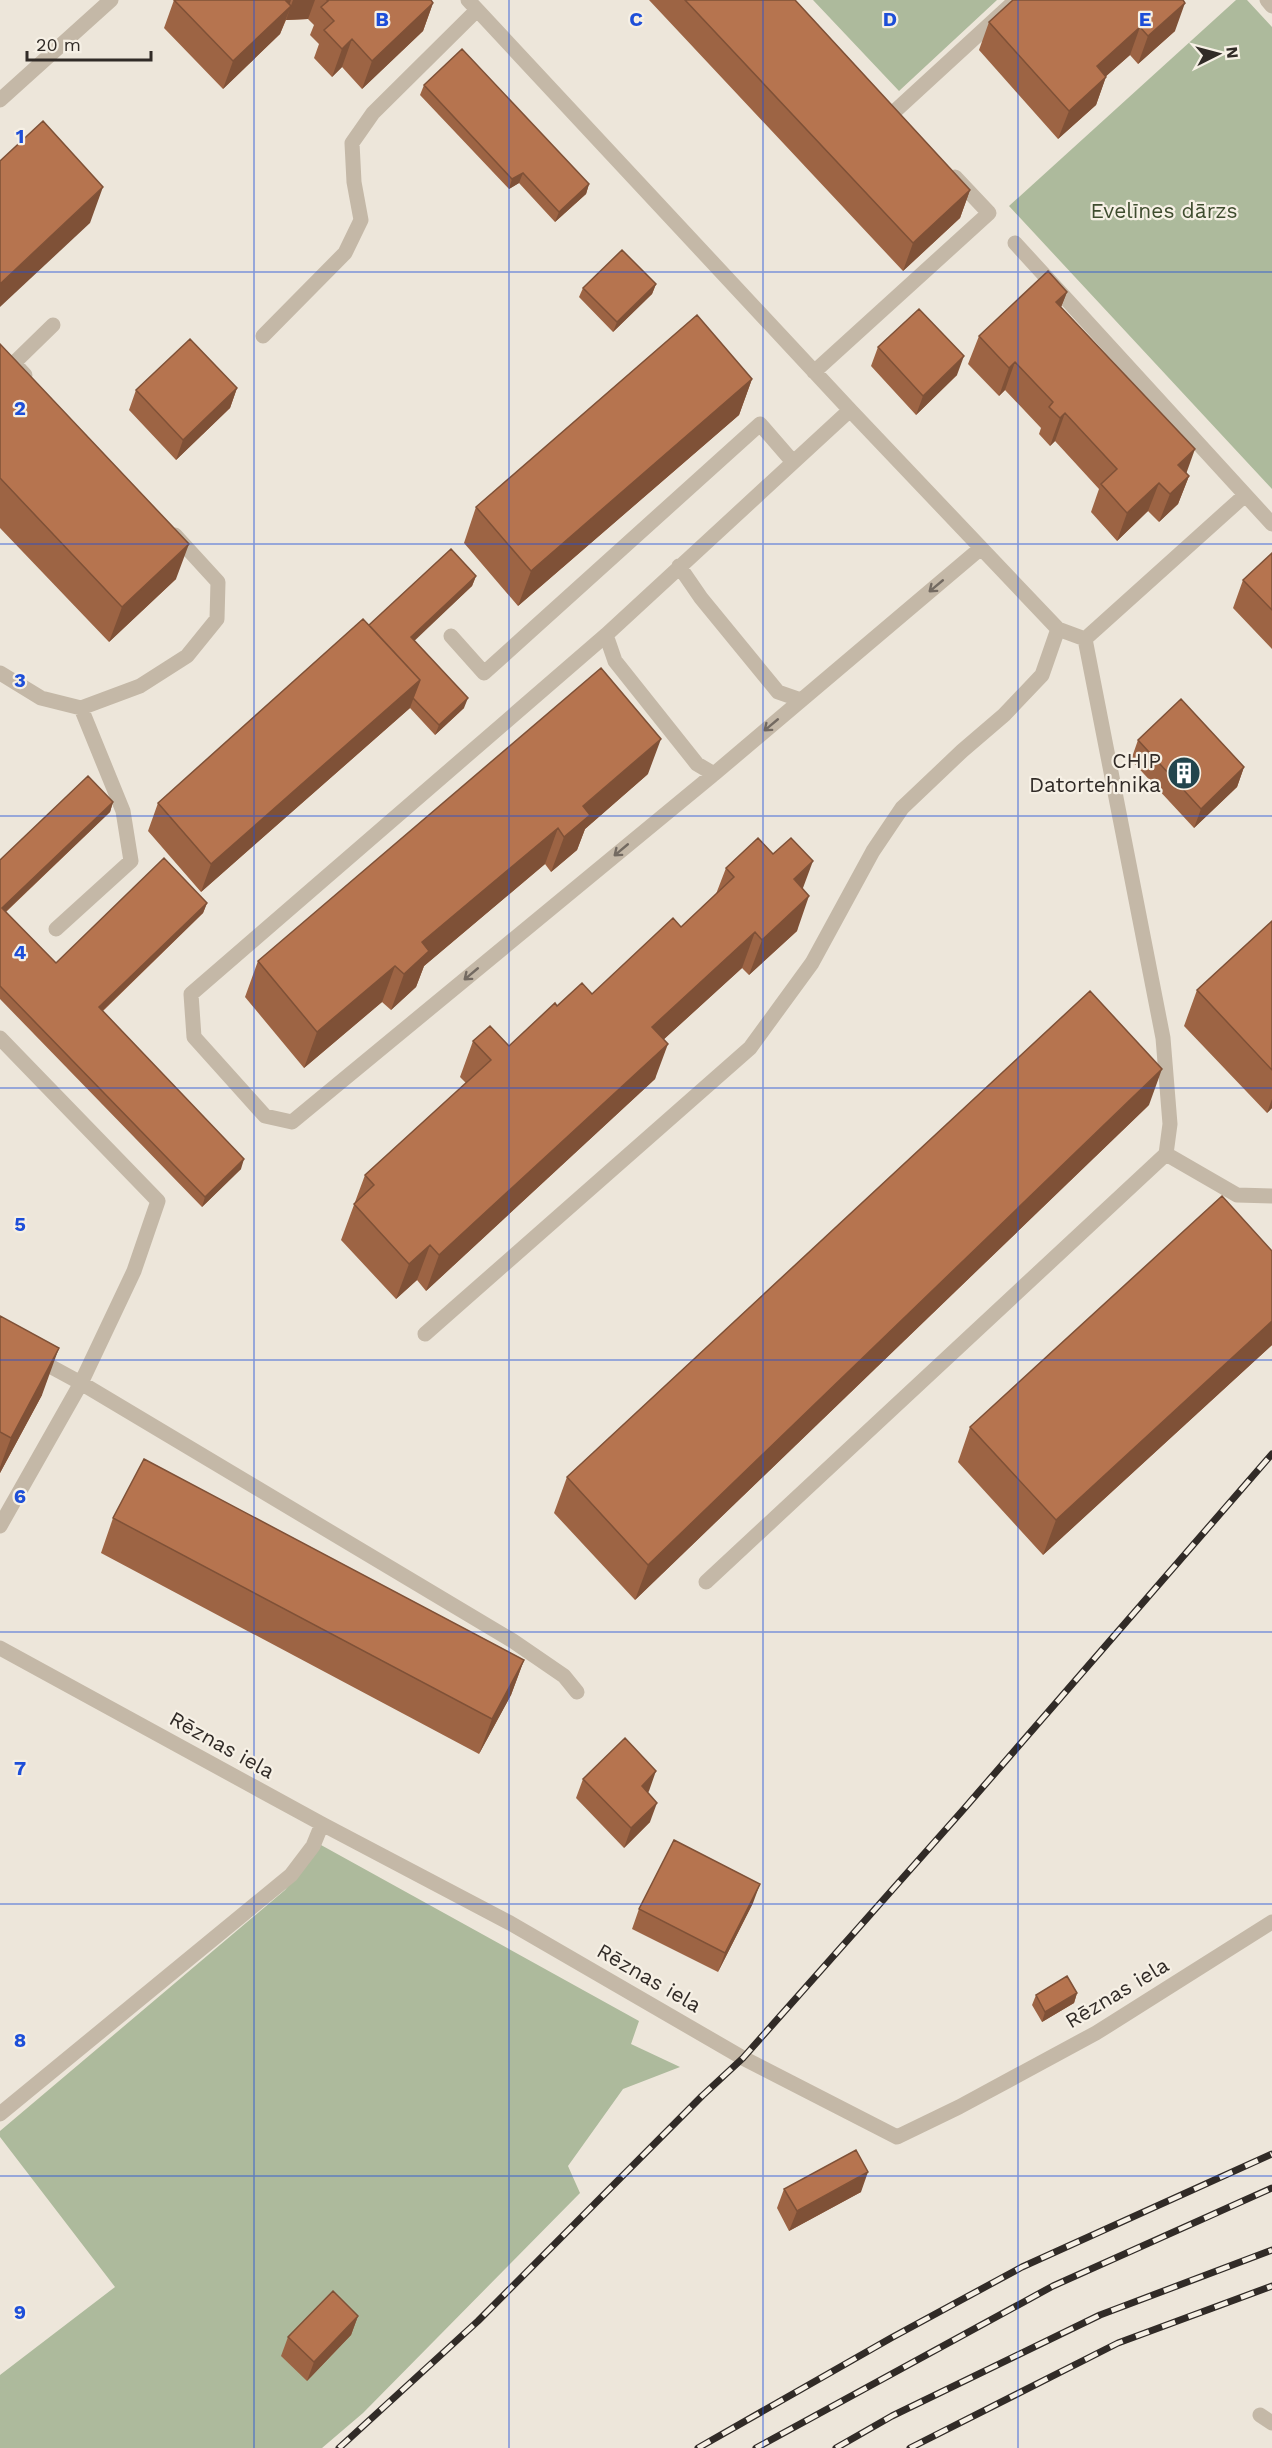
<svg xmlns="http://www.w3.org/2000/svg" width="1272" height="2448" viewBox="0 0 1272 2448" font-family="'Work Sans',sans-serif">
<style>
.green{fill:#adba9c}
.lines{fill:none;stroke-linecap:round;stroke-linejoin:round}
.minor{stroke:#c4b8a7;stroke-width:15}
.rail-casing{stroke:#312b27;stroke-width:7}
.rail{stroke:#f6f0e5;stroke-width:4.5;stroke-dasharray:14;stroke-linecap:butt}
.wall{fill:#9d6444}
.shaded-wall{fill:#7f5137}
.building{fill:#b6744f;stroke:#7f5137;stroke-width:1.5}
.oneway{stroke:#736a61}
.grid{fill:none;stroke:#1d4ed8;stroke-width:1.5;stroke-opacity:0.55}
.labels{text-anchor:middle;stroke-width:4.5;stroke-linejoin:round;paint-order:stroke}
.park-label{font-size:21px;fill:#3e4c2e;stroke:#f6f0e5}
.poi-label{font-size:21px;fill:#312b27;stroke:#f6f0e5;text-anchor:end}
.street-label{font-size:21px;fill:#312b27;stroke:#f6f0e5}
.grid-label{font-size:20px;text-anchor:middle;font-weight:bold;fill:#1d4ed8;stroke:#f6f0e5;stroke-width:4.5;stroke-linejoin:round;paint-order:stroke}
</style>
<rect width="100%" height="100%" fill="#ede6da"/>
<path class="green" d="M813,0H997L899,91Z
M1236,0H1247L1272,27V489L1009,206Z
M321,1845L639,2021L631,2044L680,2067L623,2089L568,2166L580,2193L363,2413L322,2448H0V2375L115,2287L0,2137V2131L285,1890Z"/>
<g class="lines">
<path class="minor" d="M1267,0L1272,6
M0,100L111,0
M894,112L1016,0
M1015,243L1272,524
M263,336L345,253L361,220L354,182L352,143L373,113L477,10
M814,372L989,213L955,177
M25,375L14,363L53,325
M850,410L606,635L191,994L194,1037L265,1116L292,1122L714,774L981,548
M679,566L701,598L778,692L801,700
M1058,629L1085,639
M606,635L615,661L697,764L714,774
M451,636L484,673L760,424L793,462
M0,673L41,698L81,708L140,686L187,656L217,619L218,582L175,535
M56,929L131,861L123,811L81,708
M0,1038L158,1201L134,1271L81,1383L0,1526
M1166,1154L1237,1195L1272,1196
M425,1334L750,1048L812,963L873,851L902,808L962,751L1004,715L1042,675L1058,629L850,410L468,0
M0,1339L81,1383L513,1641L564,1676L577,1692
M706,1582L1166,1154L1170,1124L1163,1038L1085,639L1244,496
M0,1648L322,1824L510,1923L743,2058L897,2137L959,2107L1096,2033L1272,1922
M0,2114L291,1875L313,1846L322,1824
M1260,2415L1272,2423"/>
<defs>
<path id="rail" d="M339,2448L478,2321L702,2096L743,2058L963,1810L1272,1454
M698,2448L891,2338L1022,2267L1272,2154
M756,2448L1053,2286L1272,2188
M836,2448L892,2416L1100,2315L1272,2250
M910,2448L1118,2343L1272,2286"/>
</defs>
<use href="#rail" class="rail-casing"/>
<use href="#rail" class="rail"/>
</g>
<path class="wall" d="M174,0H431L433,3L423,31L362,89L342,67L332,77L314,58L319,44L310,35L314,25L308,19L286,20L280,34L223,89L164,28Z
M649,0H795L970,190L960,218L903,271Z
M1013,0L1175,31L1138,64L1130,55L1106,76L1096,105L1058,139L979,50L989,22Z
M424,85L589,184L586,194L555,222L519,183L509,189L420,95Z
M656,284L652,294L613,332L579,297L583,288Z
M1067,292L1061,307L1189,476L1178,504L1159,522L1148,511L1117,541L1091,512L1099,489L1055,441L1050,446L1039,434L1041,428L1005,390L999,396L968,364L979,336Z
M0,344L176,579L109,642L0,528Z
M878,347L957,375L916,415L871,366Z
M752,379L739,415L518,606L464,543L476,507Z
M237,388L230,408L176,460L129,410L136,390Z
M1272,553V649L1233,608L1243,580Z
M476,576L472,586L414,640L464,708L435,735L410,708L201,892L148,831L158,803L369,625Z
M1138,740L1244,767L1237,787L1194,828L1131,760Z
M648,774L585,829L577,850L551,872L545,864L424,966L416,987L391,1010L382,1002L304,1068L245,997L258,961Z
M113,802L110,812L6,912L56,963L207,903L203,913L103,1011L241,1169L202,1207L0,999V860Z
M726,868L803,888L797,931L749,975L742,968L664,1039L655,1079L426,1291L417,1280L396,1299L341,1240L365,1175L466,1083L460,1077L473,1041L509,1046L557,1006L592,994L681,927L716,894Z
M1272,921V1108L1267,1113L1184,1026L1197,990Z
M1149,1105L635,1600L554,1513L567,1477Z
M1272,1251V1345L1043,1555L958,1462L970,1427Z
M0,1316L42,1395L0,1473Z
M113,1518L524,1660L511,1695L479,1754L101,1553Z
M583,1779L649,1791L648,1792L650,1822L624,1848L576,1798Z
M753,1903L718,1972L632,1929L639,1909Z
M1077,1993L1074,2003L1042,2022L1032,2005L1036,1995Z
M784,2189L861,2192L789,2231L777,2208Z
M358,2316L351,2335L307,2381L281,2356L288,2337Z"/>
<path class="shaded-wall" d="M284,0H291L288,9L291,6L280,34L223,89L233,61Z
M293,0H315L308,19L286,20Z
M433,3L423,31L362,89L372,61Z
M1185,3L1175,31L1138,64L1148,36Z
M1140,27L1130,55L1086,94L1097,66Z
M352,39L342,67L332,77L342,49Z
M1106,77L1096,105L1058,139L1069,111Z
M523,173L519,183L509,189L512,179Z
M589,184L586,194L555,222L559,212Z
M103,187L90,223L0,307V284Z
M970,190L960,218L903,271L913,243Z
M656,284L652,294L613,332L617,322Z
M1067,292L1056,320V302Z
M964,356L957,375L916,415L923,396Z
M1015,362L1005,390L999,396L1009,368Z
M752,379L739,415L518,606L531,571Z
M237,388L230,408L176,460L183,440Z
M1065,413L1055,441L1050,446L1060,418Z
M1195,449L1185,477L1178,465Z
M1189,476L1178,504L1159,522L1170,494Z
M1159,483L1148,511L1117,541L1127,513Z
M189,544L176,579L109,642L122,607Z
M476,576L472,586L408,647L411,637Z
M420,680L410,708L201,892L211,864Z
M468,698L464,708L435,735L439,725Z
M661,739L648,774L585,829L577,850L551,872L564,837L583,806Z
M1244,767L1237,787L1194,828L1201,809Z
M113,802L110,812L0,917L2,908Z
M558,828L545,864L424,966L416,987L391,1010L404,974L422,942Z
M813,861L800,896L794,879Z
M809,896L797,931L749,975L762,940Z
M207,903L203,913L96,1017L99,1007Z
M755,932L742,968L639,1062L652,1027Z
M395,966L382,1002L304,1068L317,1032Z
M668,1044L655,1079L426,1291L439,1255Z
M1162,1069L1149,1105L635,1600L648,1565Z
M1272,1099V1108L1267,1113Z
M244,1159L241,1169L202,1207L205,1197Z
M430,1245L417,1280L396,1299L409,1264Z
M1272,1321V1345L1043,1555L1056,1520Z
M59,1348L42,1395L0,1473V1467L11,1438Z
M524,1660L511,1695L479,1754L492,1719Z
M656,1771L649,1791L635,1805L642,1786Z
M657,1803L650,1822L624,1848L631,1828Z
M760,1884L753,1903L718,1972L725,1953Z
M1077,1993L1074,2003L1042,2022L1045,2012Z
M868,2172L861,2192L789,2231L797,2211Z
M358,2316L351,2335L307,2381L314,2362Z"/>
<path class="building" d="M174,0H285L291,6L233,61Z
M327,0H431L433,3L372,61L352,39L342,49L324,30L334,21L321,7L328,1Z
M685,0H795L970,190L913,243Z
M1013,0H1183L1185,3L1148,36L1140,27L1097,66L1106,77L1069,111L989,22Z
M462,49L589,184L559,212L523,173L512,179L424,85Z
M43,121L103,187L0,284V161Z
M622,250L656,284L617,322L583,288Z
M1048,271L1067,292L1056,302L1195,449L1178,465L1189,476L1170,494L1159,483L1127,513L1101,484L1117,469L1065,413L1060,418L1049,407L1053,402L1015,362L1009,368L979,336Z
M919,309L964,356L923,396L878,347Z
M697,315L752,379L531,571L476,507Z
M190,339L237,388L183,440L136,390Z
M0,344L189,544L122,607L0,478Z
M451,549L476,576L411,637L468,698L439,725L413,698L420,680L369,625Z
M1272,553V610L1243,580Z
M363,619L420,680L211,864L158,803Z
M601,668L661,739L583,806L590,815L564,837L558,828L422,942L429,951L404,974L395,966L317,1032L258,961Z
M1181,699L1244,767L1201,809L1138,740Z
M88,776L113,802L2,908L56,963L164,858L207,903L99,1007L244,1159L205,1197L0,986V860Z
M758,838L773,854L791,838L813,861L794,879L809,896L762,940L755,932L652,1027L668,1044L439,1255L430,1245L409,1264L354,1204L374,1185L365,1175L491,1060L473,1041L490,1026L509,1046L555,1003L557,1006L582,983L592,994L673,918L681,927L734,877L726,868Z
M1272,921V1070L1197,990Z
M1090,991L1162,1069L648,1565L567,1477Z
M1222,1196L1272,1251V1321L1056,1520L970,1427Z
M0,1316L59,1348L11,1438L0,1432Z
M144,1459L524,1660L492,1719L113,1518Z
M625,1738L656,1771L642,1786L657,1803L631,1828L583,1779Z
M674,1840L760,1884L725,1953L639,1909Z
M1067,1976L1077,1993L1045,2012L1036,1995Z
M856,2150L868,2172L797,2211L784,2189Z
M333,2291L358,2316L314,2362L288,2337Z"/>
<defs><path id="oneway-shaft" d="M-6 0H5M1.5-3L5.5 0L1.5 3" fill="none" stroke-width="1.6" stroke-linecap="round" stroke-linejoin="round" transform="scale(1.5)"/></defs>
<g class="oneway">
<use href="#oneway-shaft" transform="translate(936 586) rotate(140)"/>
<use href="#oneway-shaft" transform="translate(771 725) rotate(140)"/>
<use href="#oneway-shaft" transform="translate(621 850) rotate(140)"/>
<use href="#oneway-shaft" transform="translate(471 974) rotate(140)"/>
</g>
<path class="grid" d="M254,0V2448M509,0V2448M763,0V2448M1018,0V2448M0,272H1272M0,544H1272M0,816H1272M0,1088H1272M0,1360H1272M0,1632H1272M0,1904H1272M0,2176H1272"/>
<defs>
<symbol id="building-disc" viewBox="-11 -11 22 22"><circle r="9.5" fill="#22454d" stroke="#f6f0e5"/><path d="M-4-6H4V6H1V3H-1V6H-4ZM-2.5-4.3h1.7v1.8h-1.7ZM.8-4.3h1.7v1.8H.8ZM-2.5-1h1.7V.8h-1.7ZM.8-1h1.7V.8H.8Z" fill="#fff"/></symbol>
</defs>
<g fill-rule="evenodd">
<use href="#building-disc" x="1165" y="754" width="38" height="38"/>
</g>
<g class="labels">
<g class="park-label">
<text x="1164" y="218">Evelīnes dārzs</text>
</g>
<g class="poi-label">
<text x="1161" y="768">CHIP<tspan x="1161" dy="24">Datortehnika</tspan></text>
</g>
<g class="street-label">
<text transform="translate(222 1745) rotate(29)" y="7">Rēznas iela</text>
<text transform="translate(649 1978) rotate(30)" y="7">Rēznas iela</text>
<text transform="translate(1117 1993) rotate(-31)" y="7">Rēznas iela</text>
</g>
</g>
<g class="grid-label">
<text x="382" y="26">B</text>
<text x="636" y="26">C</text>
<text x="890" y="26">D</text>
<text x="1145" y="26">E</text>
<text x="20" y="143">1</text>
<text x="20" y="415">2</text>
<text x="20" y="687">3</text>
<text x="20" y="959">4</text>
<text x="20" y="1231">5</text>
<text x="20" y="1503">6</text>
<text x="20" y="1775">7</text>
<text x="20" y="2047">8</text>
<text x="20" y="2319">9</text>
</g>
<g transform="translate(1218 54) rotate(84)" stroke="#f6f0e5" stroke-width="4.5" paint-order="stroke">
<path d="M0-4.5L10 22L0 15L-10 22Z" fill="#312b27"/>
<text y="-9" font-size="16" font-weight="bold" text-anchor="middle" fill="#312b27">N</text>
</g>
<path d="M27 51v9h124v-9" fill="none" stroke="#312b27" stroke-width="3"/>
<text x="36" y="51" font-size="18" fill="#312b27" stroke="#f6f0e5" stroke-width="4.5" paint-order="stroke">20 m</text>
</svg>
